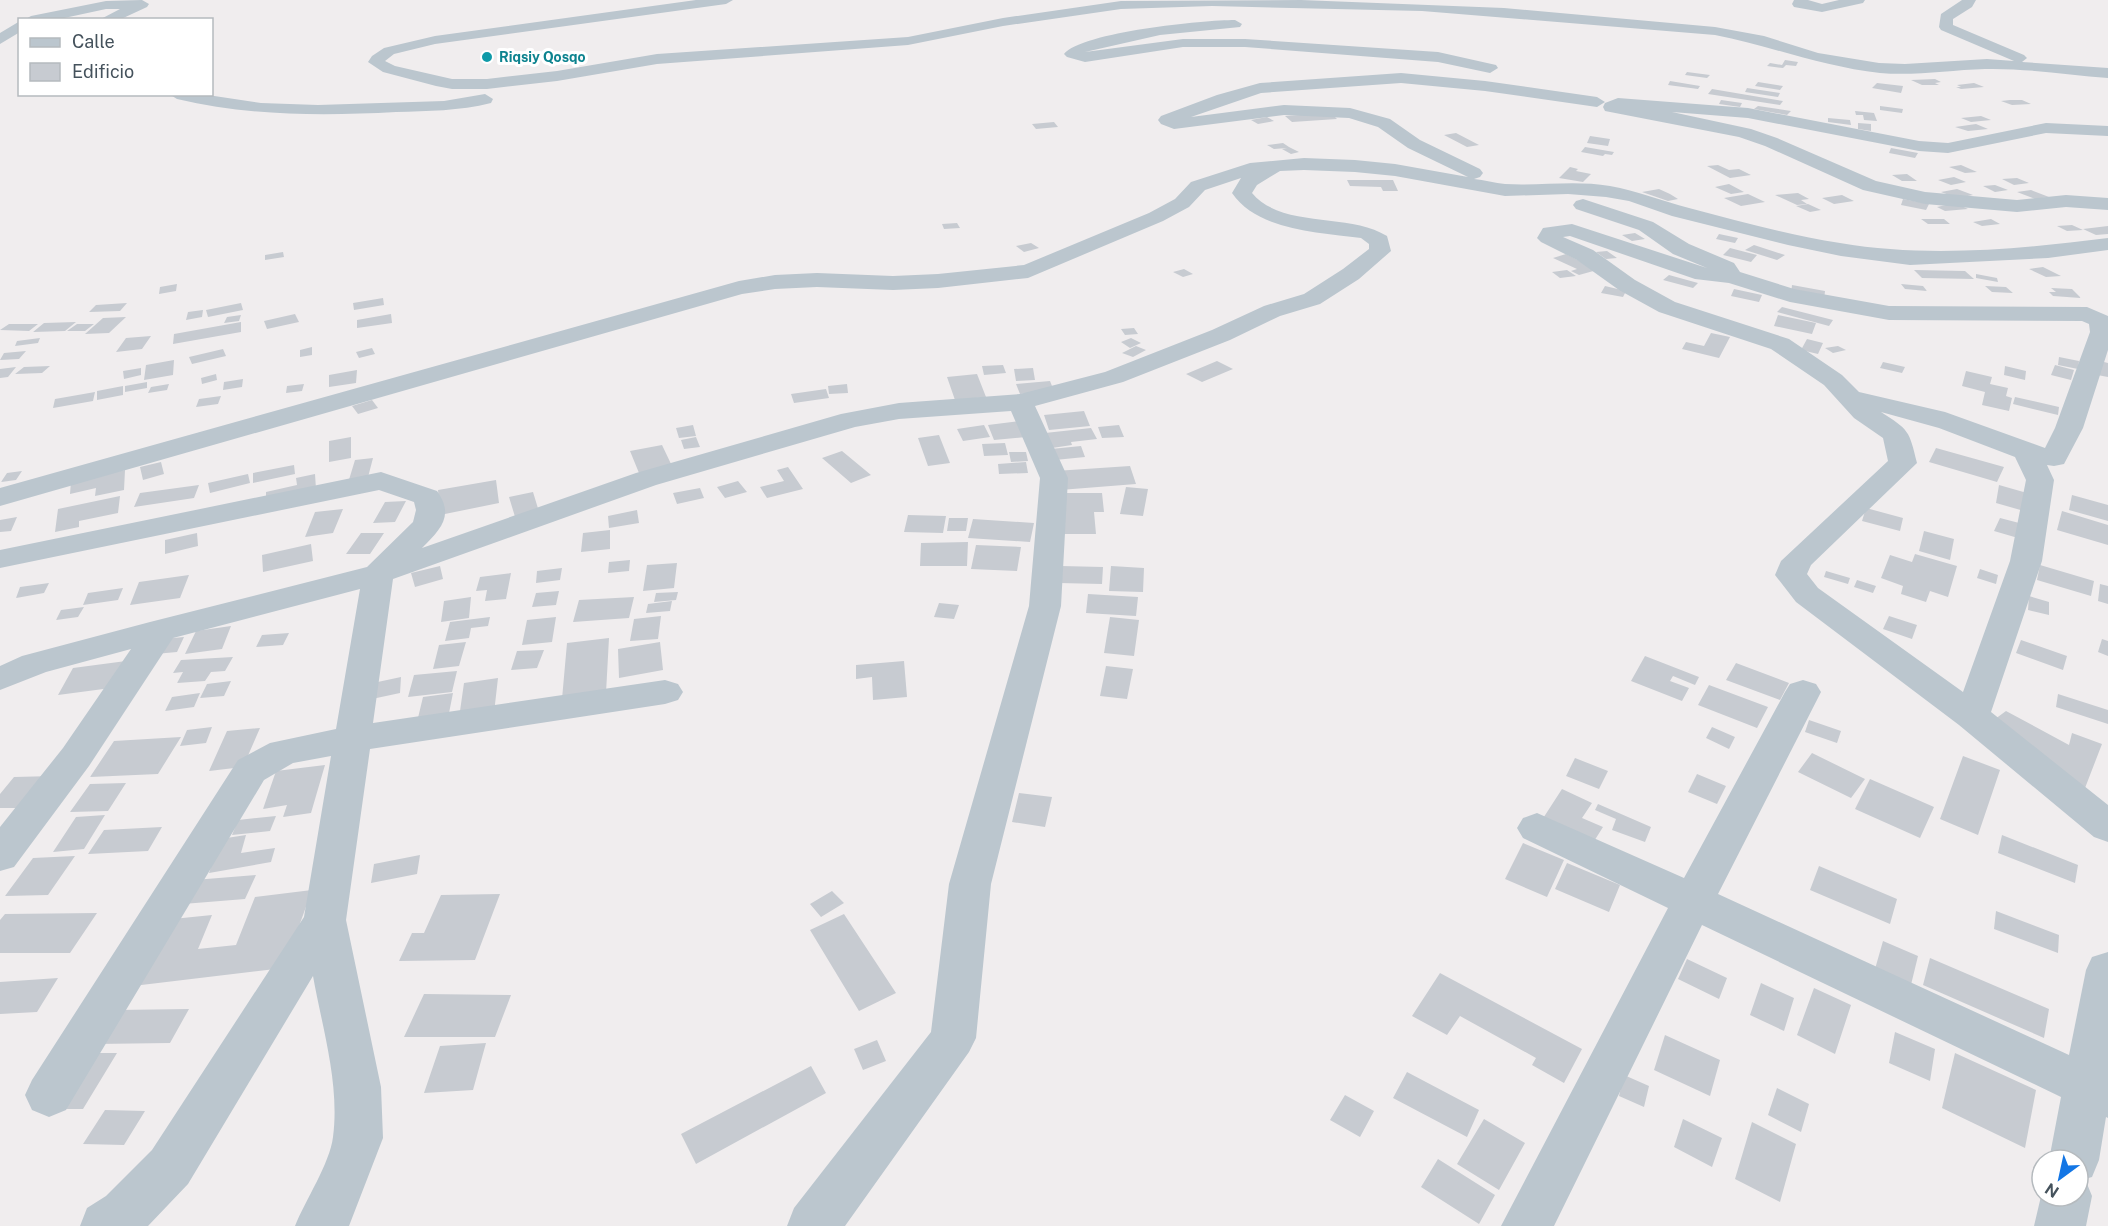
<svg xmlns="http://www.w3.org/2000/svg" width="2108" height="1226" viewBox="0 0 2108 1226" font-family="'Public Sans',sans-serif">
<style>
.building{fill:#c7cbd1}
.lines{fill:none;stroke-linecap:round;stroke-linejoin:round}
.minor{fill:#bbc6ce;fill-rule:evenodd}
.culture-dot{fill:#0f9aa8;stroke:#fff;stroke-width:2}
.labels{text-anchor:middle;stroke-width:6;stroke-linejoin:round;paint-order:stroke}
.far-culture-label{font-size:14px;font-weight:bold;fill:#0d838f;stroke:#fff;text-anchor:start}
</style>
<rect width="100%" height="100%" fill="#f0edee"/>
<path class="building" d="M1785,60L1798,62L1796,66L1786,65L1783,68L1767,66L1770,63L1782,65Z
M1687,72L1710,75L1707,78L1685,75Z
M1935,79L1941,82L1935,83L1939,85H1922L1911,80Z
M1670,81L1700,86L1698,89L1668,85Z
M1758,82L1783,86L1780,90L1755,86Z
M1877,83L1903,86L1902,90L1901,93L1872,88Z
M1974,83L1984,87L1961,89L1956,87H1961L1957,85Z
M1747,88L1780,93L1778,97L1745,92Z
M1712,89L1783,101L1780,105L1708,94Z
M1721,100L1742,103L1740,107L1719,104Z
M2010,100H2022L2031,104L2012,105L2001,101Z
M1758,106L1791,111L1787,115L1754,109Z
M1880,106L1903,109L1902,113L1880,110Z
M1855,111L1874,113L1877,121L1864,120L1863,115H1856Z
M1315,114L1333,115L1337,119L1292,122L1285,116Z
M1981,116L1991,120L1971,122L1961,118Z
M1267,117L1274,121L1258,124L1251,120Z
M1828,118L1850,120L1851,125L1828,122Z
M1054,122L1058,127L1036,129L1032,124Z
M1858,123L1871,124V131L1858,129Z
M1976,124L1988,129L1968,131L1955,127Z
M1456,133L1479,145L1467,147L1444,135Z
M1590,136L1610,139L1608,146L1587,143Z
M1283,143L1289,147L1299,152L1291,154L1282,149L1287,148L1274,149L1267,145Z
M1585,147L1614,152L1612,155L1605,154L1603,156L1581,152Z
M1891,148L1918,153L1915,158L1889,153Z
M1718,165L1729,170L1739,169L1751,175L1730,178L1707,166Z
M1961,165L1977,172L1965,173L1949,167Z
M1570,167L1578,169L1576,171L1591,174L1583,182L1559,178Z
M1907,174L1917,181H1902L1892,175Z
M1954,177L1966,182L1951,185L1938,180Z
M2017,178L2029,183L2014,185L2002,179Z
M1347,180H1393L1398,191H1383L1381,187L1350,186Z
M1729,184L1744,192L1731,194L1715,187Z
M1995,185L2008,190L1995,192L1983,186Z
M1659,189L1670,194L1678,199L1668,201L1642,192Z
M1957,189L1973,195L1957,198L1941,192Z
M2031,190L2049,197L2035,199L2017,192Z
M1798,193L1809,199L1801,200L1807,204L1797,205L1775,195Z
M1748,194L1765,202L1741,206L1724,198Z
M1842,195L1854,201L1834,204L1822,198Z
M1903,199L1929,204L1926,210L1901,205Z
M1955,203L1968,209L1945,211L1937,207Z
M1808,204L1821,210L1810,212L1796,206Z
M1921,219H1944L1950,224H1928Z
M1991,219L2000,224L1982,226L1973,222Z
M957,223L960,228L944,229L942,224Z
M2072,225L2083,230L2067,231L2057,226Z
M2108,226V234L2096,235L2083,229Z
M1635,233L1645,239L1632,241L1622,235Z
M1719,234L1738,238L1735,243L1716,239Z
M1031,243L1039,248L1024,252L1016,246Z
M1754,245L1785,255L1777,260L1745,250Z
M1730,248L1757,255L1751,262L1723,255Z
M1607,251L1617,258L1606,259L1596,252Z
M283,252L284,257L265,260V255Z
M1566,254L1597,270L1579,275L1571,271L1577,269L1553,258Z
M2043,267L2061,276L2046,277L2029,269Z
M1184,269L1193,274L1183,277L1173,272Z
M1567,270L1576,276L1560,278L1552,272Z
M1914,270L1965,271L1974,279L1922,278Z
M1976,274L1997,278L1998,282L1976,278Z
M1669,275L1698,283L1693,288L1663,280Z
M177,284L176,291L159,294L160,287Z
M1901,284L1923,286L1927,291L1905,289Z
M1792,285L1825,291L1824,300L1791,294Z
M1605,286L1626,291L1623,297L1601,293Z
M1985,286L2006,287L2013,293L1992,292Z
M2051,288L2072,289L2081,298L2053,296L2049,292H2056Z
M1734,289L1762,295L1759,302L1731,296Z
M383,298L384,305L354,310L353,303Z
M127,303L120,311L89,312L96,305Z
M241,303L243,310L208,317L206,310Z
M1782,307L1833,320L1829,326L1777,312Z
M203,310L202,317L186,320L188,312Z
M295,314L299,322L267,329L264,321Z
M391,314L392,323L357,328V320Z
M241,315L239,321L224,323L227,317Z
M1778,315L1816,323L1812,334L1774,326Z
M126,317L109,333L85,334L103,318Z
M76,322L65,331L33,332L44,323Z
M241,322V332L173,344L174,334Z
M9,324H38L29,331L0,330Z
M77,324H94L85,331H67Z
M1134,328L1138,334L1125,335L1121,329Z
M1711,333L1730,337L1719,358L1682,349L1686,342L1704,346Z
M151,336L142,349L116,352L126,338Z
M40,338L38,343L15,346L17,341Z
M1131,338L1141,343L1130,348L1121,342Z
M1807,339L1823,343L1818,354L1801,350Z
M1136,346L1146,350L1133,357L1122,353Z
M1838,346L1846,350L1833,353L1825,348Z
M312,347V355L300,357V350Z
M372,348L375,354L359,358L356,352Z
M223,349L226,356L192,364L189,357Z
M26,351L19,359L0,360L4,353Z
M2059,357L2079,361L2078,369L2058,365Z
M174,360L173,375L144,380L146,365Z
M2096,360L2108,363V377L2092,374Z
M1217,361L1233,369L1202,382L1186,374Z
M1883,362L1905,367L1902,373L1880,368Z
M1003,365L1006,373L984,375L982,366Z
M2055,365L2074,370L2071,380L2051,375Z
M50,366L42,373L15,374L24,367Z
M2005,366L2026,371L2025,380L2004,375Z
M16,367L8,377L0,378V369Z
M141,368V375L124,379L123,371Z
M1033,368L1035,380L1016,381L1014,369Z
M357,370L356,383L329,387V375Z
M1966,371L1992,377L1990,384L2008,388L2006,396L2012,398L2009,411L1982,405L1985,392L1962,386Z
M216,374L217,380L202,384L201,378Z
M977,374L986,397L955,400L947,377Z
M243,379L242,387L223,390L224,382Z
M1050,381L1054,391L1020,394L1016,384Z
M147,382V388L125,392V386Z
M169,384L167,390L148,393L151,387Z
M304,384L302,391L286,393L287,386Z
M847,384L848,393L829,394L828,386Z
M123,386V395L97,400V391Z
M826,389L829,398L794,403L791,394Z
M95,392L93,401L53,408L55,399Z
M221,396L218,404L196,407L199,399Z
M2015,397L2059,407L2058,415L2013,404Z
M372,400L378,408L358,414L352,406Z
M1084,411L1090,426L1049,430L1044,415Z
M1020,421L1026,437L994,440L988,425Z
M693,425L696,436L679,438L676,428Z
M984,425L990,437L963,441L957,429Z
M1119,425L1124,437L1102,438L1098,427Z
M1091,428L1097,439L1071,442L1072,445L1052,448L1045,433Z
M939,435L950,463L928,466L918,438Z
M351,437V458L329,462V441Z
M696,437L700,447L684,449L681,440Z
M1005,443L1008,455L984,456L982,444Z
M662,445L672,466L639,473L630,451Z
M1081,446L1085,457L1055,460L1051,449Z
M1936,448L2004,467L1997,482L1929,462Z
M842,451L871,475L851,483L822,458Z
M1009,452H1026L1028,461L1011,462Z
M373,458L367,481L348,483L355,460Z
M161,462L164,474L143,480L140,467Z
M1026,462L1028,473L999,474L998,464Z
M294,465L295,474L253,483V473Z
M1130,466L1136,484L1060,490L1055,471Z
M788,467L803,489L767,498L760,487L784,481L777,470Z
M125,470L124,490L95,496L96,488L70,494L71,481Z
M22,471L16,480L1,482L7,473Z
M248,474L250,483L210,493L208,483Z
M315,474L316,489L266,500V492L297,485L296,478Z
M496,480L499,503L440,515L438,490Z
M738,481L747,492L725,498L717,487Z
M199,485L194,498L134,507L140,493Z
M1999,485L2027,493L2024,511L1996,503Z
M1126,487L1148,489L1143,516L1120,514Z
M700,488L704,498L677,504L673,493Z
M533,492L540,515L516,520L509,497Z
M1057,493H1102L1104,512H1094L1096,534H1060Z
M2072,495L2108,505V521L2069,510Z
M120,496L118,513L79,521V527L55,532L58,509Z
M406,501L395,522L373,523L385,502Z
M1866,508L1903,518L1900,531L1862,521Z
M343,509L333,533L305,537L315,512Z
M637,510L639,523L609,528L608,516Z
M2062,511L2108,525V545L2057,530Z
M908,515L946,516L943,533L904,532Z
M17,517L11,531L0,532V520Z
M949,518H968L966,531H947Z
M2000,518L2023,524L2018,538L1994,531Z
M973,519L1034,523L1030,542L968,538Z
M610,530V549L581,552L583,533Z
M1924,531L1954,539L1950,560L1919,551Z
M197,533L198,546L165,554V540Z
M361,533H384L370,554H346Z
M968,542L967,566H920L921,543Z
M311,544L313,561L263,572L262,555Z
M976,545L1021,547L1017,571L971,569Z
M1915,554L1957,566L1948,597L1930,591L1926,602L1901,594L1903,586L1881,578L1890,555L1912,562Z
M630,560L629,571L608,573L609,562Z
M677,563L674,588L643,591L647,565Z
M2040,565L2094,581L2091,596L2037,580Z
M440,566L443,579L415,587L411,573Z
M1061,566L1103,567L1102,584L1059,583Z
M1111,566L1144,568L1143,592L1109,591Z
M562,568L560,580L536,583L537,571Z
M1980,569L1998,575L1996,584L1977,578Z
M1826,571L1850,578L1848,584L1824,577Z
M511,573L506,599L485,601L487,590L476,591L480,577Z
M189,575L180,598L130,605L139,582Z
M1857,580L1876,586L1873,593L1854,587Z
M49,583L44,593L16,598L20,587Z
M2100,584L2108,586V604L2098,601Z
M123,588L118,600L83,605L88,593Z
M559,591L556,605L532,607L536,593Z
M678,592L676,600L654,602L656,593Z
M1088,594L1138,597L1136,616L1086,613Z
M2029,596L2049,602V615L2028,610Z
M471,597L469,618L441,622L444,601Z
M634,597L629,618L573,622L579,600Z
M672,601L670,611L646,613L648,604Z
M939,603L959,605L954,619L934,617Z
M84,607L78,617L56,620L61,610Z
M661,616L658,639L630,641L634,619Z
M1889,616L1917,625L1912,639L1883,629Z
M490,617L488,626L471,628L469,638L445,641L450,622Z
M556,617L552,642L522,645L527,620Z
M1110,617L1139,620L1134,656L1104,653Z
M231,626L222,649L185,654L196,631Z
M289,633L283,645L256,647L262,635Z
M184,637L177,652L155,654L162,639Z
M609,638L606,693L562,699L567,643Z
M2102,639L2108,641V656L2098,652Z
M2021,640L2067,656L2063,670L2016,653Z
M466,642L459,666L433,669L439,645Z
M660,642L663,670L619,678L618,649Z
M544,650L537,668L511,670L517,651Z
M1645,656L1699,677L1695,685L1673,676L1670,681L1689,688L1682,701L1631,681Z
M233,657L225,671L211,672L205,681L177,683L183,672L173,673L181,660Z
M126,661L111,688L58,695L73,668Z
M904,661L907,697L873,700L872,677L856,679V665Z
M1736,663L1789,683L1780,700L1726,680Z
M1106,666L1133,669L1127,699L1100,696Z
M457,671L452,692L408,697L414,675Z
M401,677L400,693L372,699L373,683Z
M498,678L494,713L459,718L464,683Z
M231,681L224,696L200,698L207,684Z
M1709,685L1768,707L1757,728L1698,705Z
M200,693L194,707L165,711L172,697Z
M453,693L448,718L417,722L423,697Z
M2058,694L2108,710V724L2056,707Z
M2006,711L2069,745L2072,733L2102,744L2085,788L1991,722Z
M1809,720L1841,731L1837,743L1805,732Z
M212,727L206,743L180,746L187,730Z
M1712,727L1735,737L1729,749L1706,738Z
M260,728L243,767L209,771L227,731Z
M181,737L158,774L90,777L114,741Z
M1812,753L1865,779L1851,798L1798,772Z
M1963,756L2000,770L1978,835L1940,819Z
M1575,758L1608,771L1599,789L1566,776Z
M325,765L311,813L283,817L287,805L263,809L276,771Z
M1697,774L1726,786L1717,804L1688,792Z
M54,776L29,808H0V794L14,777Z
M1870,779L1934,807L1920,838L1855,809Z
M126,783L108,811L70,812L90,784Z
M1562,789L1592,803L1582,818L1603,827L1591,846L1540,823Z
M1019,793L1052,797L1045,827L1012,822Z
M1598,804L1651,827L1645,842L1612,830L1616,819L1595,810Z
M105,815L84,849L53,852L76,817Z
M276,816L270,831L232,835L238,820Z
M162,827L148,851L88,854L104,830Z
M246,835L241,853L275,848L271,862L209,873L220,839Z
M2002,835L2078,865L2075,883L1998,853Z
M1523,843L1564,860L1547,897L1505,879Z
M420,855L417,874L371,883L374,864Z
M75,856L48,895L5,896L33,858Z
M1567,863L1620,885L1609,912L1555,889Z
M1819,866L1897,899L1890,924L1810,890Z
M256,875L245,899L183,904L194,880Z
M312,890L284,968L133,986L163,920L212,915L198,949L236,945L255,897Z
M832,891L844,903L821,917L810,904Z
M500,894L475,960L399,961L412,933H424L441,895Z
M1996,911L2059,935L2058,953L1994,929Z
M97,913L70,953H0V920L5,914Z
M844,914L896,993L859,1011L810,930Z
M1883,941L1918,956L1909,993L1873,976Z
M1930,958L2049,1009L2044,1038L1923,985Z
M1687,959L1727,978L1719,999L1678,979Z
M1440,973L1582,1049L1564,1083L1532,1065L1536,1058L1460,1016L1447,1035L1412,1016Z
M58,978L37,1012L0,1014V982Z
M1761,983L1794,998L1784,1031L1750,1015Z
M1814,988L1851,1005L1835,1054L1797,1035Z
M424,994L511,995L495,1037H404Z
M189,1009L170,1043L96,1044L117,1010Z
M1895,1032L1935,1049L1930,1081L1889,1063Z
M1665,1035L1720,1060L1710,1096L1654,1070Z
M877,1040L886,1061L863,1070L854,1049Z
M486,1043L473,1090L424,1093L440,1046Z
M82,1053H117L83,1109H46Z
M1955,1053L2036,1090L2025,1148L1942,1108Z
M811,1066L826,1093L696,1164L681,1134Z
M1407,1072L1479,1110L1467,1137L1393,1098Z
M1624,1075L1649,1086L1644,1107L1619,1096Z
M1777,1088L1809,1104L1801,1132L1768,1115Z
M1345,1095L1374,1111L1360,1137L1330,1120Z
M105,1110L145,1111L124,1145L83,1144Z
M1484,1119L1525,1143L1499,1190L1457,1164Z
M1683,1119L1722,1138L1712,1167L1674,1147Z
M1752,1122L1796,1144L1780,1202L1735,1179Z
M1438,1159L1495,1195L1479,1224L1421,1187Z"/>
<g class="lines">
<path class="minor" d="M142,0L149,4L147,7L119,20H99L120,9H106L55,20H24L31,16L106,1Z
M696,0H733L726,4L435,44L394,54L385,61L395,66L452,79H487L557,71L657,54L908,37L1003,18L1121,1L1301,0L1504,8L1715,27L1764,36L1818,53L1879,63L1905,64L1987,59L2014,61L1941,30L1939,27L1941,14L1962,0H1976L1972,7L1953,19V25L2024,55L2027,58L2022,62L2108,68V78C2068,75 2025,68 1985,69C1950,70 1915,76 1880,73C1823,67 1771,46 1715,35L1422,11L1212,6L1121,9L1003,26L908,45L657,64L557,81L487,89H452L436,86L383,72L368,62L372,56L384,48L435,36Z
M1794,0H1808L1822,4L1839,0H1865L1863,3L1822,12L1794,7L1792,4Z
M1235,20L1242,24L1240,27L1160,35L1085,52L1183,39H1245L1438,52L1496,65L1498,68L1490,73L1438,62L1245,47H1183L1085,62L1067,57L1064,54C1082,32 1204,20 1235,20Z
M20,21V32L0,44V33Z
M1401,73L1485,81L1597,97L1605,102L1597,107L1485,91L1401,83L1261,93L1191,117L1284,105L1350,108L1390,119L1420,140L1480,169L1483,173L1480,177L1474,179C1484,180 1495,183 1505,184C1540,186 1575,180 1610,186C1637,191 1662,201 1689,208C1739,221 1789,235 1840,243C1928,258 2020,249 2108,238V250L2048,258L1910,265L1841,256L1788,245L1672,216L1629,201L1606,197L1568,194L1505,196L1395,176L1355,172L1304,170L1280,171L1257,185L1252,193C1282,229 1349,212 1387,236L1391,251L1359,279L1320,304L1280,316L1230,340L1123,382L1035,406L1068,478L1061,606L991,884L976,1038L969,1052L845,1226H787L794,1208L931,1032L949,884L1029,606L1040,478L1011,411L899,419L855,427L656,485L393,579L373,723L665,680L678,684L683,692L678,700L665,704L370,749L346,920L381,1087L383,1138L349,1226H295C305,1201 330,1163 333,1137C340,1084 322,1027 313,976L188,1184L148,1226H80L87,1208L106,1196L152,1150L304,917L331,756L293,763L264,780L66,1110L49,1117L32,1110L25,1095L32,1080L238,760L270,743L336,729L360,589L173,638L89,766L14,867L0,871V827L63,748L131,649L46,672L0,690V666L22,656L150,622L367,567L413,522L416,510L414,502L379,490L0,568V550L381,472L437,491C455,516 440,530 422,548L636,473L841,414L899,403L1020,394L1105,372L1212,330L1264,306L1304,294L1343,269L1369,249V244L1361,238C1319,232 1258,231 1232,193L1241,178L1205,190L1189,207L1163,221L1028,278L938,288L893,290L817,287L775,289L742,294L0,506V488L739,281L775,275L817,273L893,276L938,274L1024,265L1149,213L1175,199L1191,182L1250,163L1304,158L1355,160L1395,164L1468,177L1408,148L1378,127L1349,118L1284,115L1174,129L1161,124L1158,120L1161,116L1217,95L1260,83Z
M169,94H201L261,103L318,105L444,101L485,94L493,99L491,103C459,111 428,111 396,112C322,116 249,116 177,99Z
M1618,98L1748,108L1919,141L1948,143L2046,123L2108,126V136L2046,133L1948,153L1919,151L1748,118L1672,112L1751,129L1777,138L1876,181L1925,192L2017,200L2066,195L2108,198V210L2066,207L2017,212L1925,204L1863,190L1765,146L1739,137L1605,111L1603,107L1605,103Z
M1583,199L1653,222L1689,244L1734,263L1740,272L1794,289L1889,306L2087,307L2108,316V350L2083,428L2064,464L2054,466L2047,465L2054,480L2042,561L1991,712L2108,805V842L2094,837L1959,725L1796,602L1775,575L1781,561L1888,461L1883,438L1854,418L1824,385L1771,349L1659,312L1619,290L1577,260L1541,242L1537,238L1543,228L1572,224L1707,268L1673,254L1639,230L1576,209L1573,205L1576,201ZM1570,236L1695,279L1729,283L1790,302L1889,320L2082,321L2089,324L2090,332L2055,428L2045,448L1945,412L1859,392L1842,375L1789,339L1675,302L1635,280L1593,250L1563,237ZM1881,412L1939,428L2015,457L2026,480L2010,561L1963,692L1818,588L1807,574L1811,565L1917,463C1909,430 1909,430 1881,412Z
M1803,680L1816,684L1821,692L1718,894L2069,1055L2086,970L2092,957L2108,952V1118L2106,1117L2099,1160L2092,1177L2085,1179L2092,1196L2086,1226H2034L2042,1192V1196H2078V1160H2049L2061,1097L1702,925L1554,1226H1501L1668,908L1523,838L1517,828L1523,818L1537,813L1684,878L1785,692L1790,684Z"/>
</g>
<circle class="culture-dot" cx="487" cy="57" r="6"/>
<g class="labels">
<g class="far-culture-label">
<text x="499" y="62">Riqsiy Qosqo</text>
</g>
</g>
<rect x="18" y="18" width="195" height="78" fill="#ffffff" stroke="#b5babe" stroke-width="1.5"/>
<rect x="30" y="38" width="30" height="9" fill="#bbc6ce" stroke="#b5babe" stroke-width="1.5"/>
<text x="72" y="48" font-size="18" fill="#45525c">Calle</text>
<rect x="30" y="63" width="30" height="18" fill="#c7cbd1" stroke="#b5babe" stroke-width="1.5"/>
<text x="72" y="78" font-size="18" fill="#45525c">Edificio</text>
<g transform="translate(2060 1178) rotate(213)"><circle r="28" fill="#ffffff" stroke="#b5babe" stroke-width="1.5"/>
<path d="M0-4.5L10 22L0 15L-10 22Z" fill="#1376e5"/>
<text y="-9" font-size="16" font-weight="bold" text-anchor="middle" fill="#45525c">N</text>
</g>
</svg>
